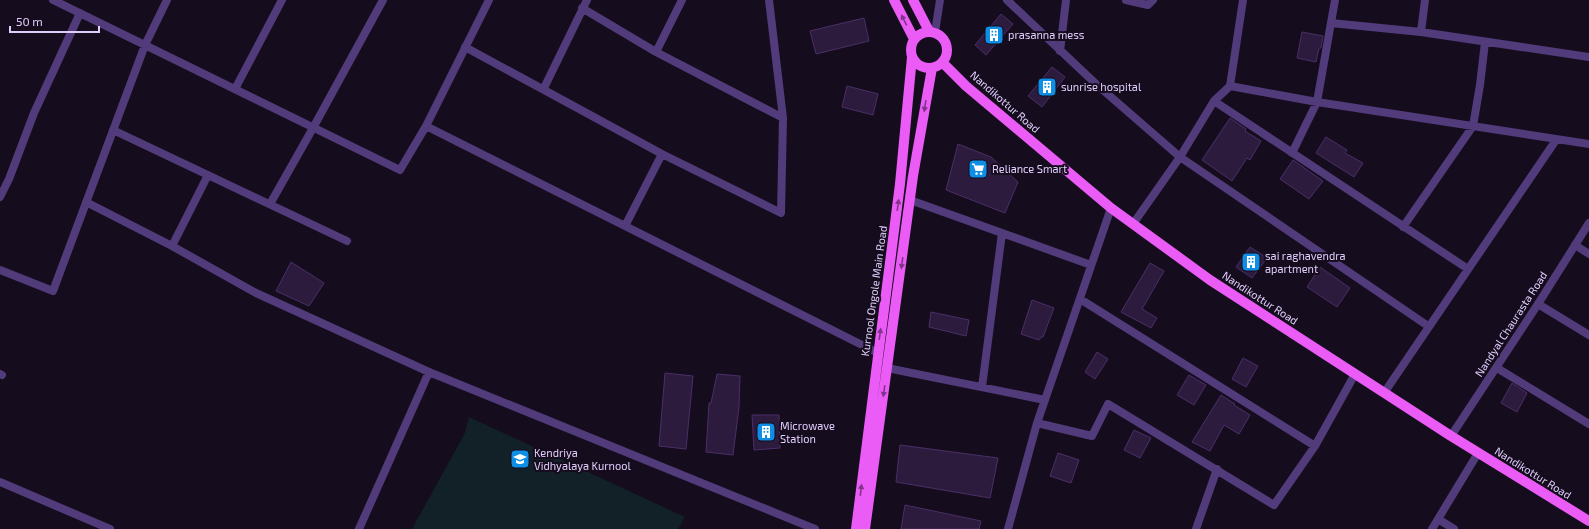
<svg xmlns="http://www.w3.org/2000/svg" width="1589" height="529" viewBox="0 0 1589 529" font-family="'Exo 2',sans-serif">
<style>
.green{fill:#112127}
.building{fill:#2c1b3d;stroke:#4b2e68}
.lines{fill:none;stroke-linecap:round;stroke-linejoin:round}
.minor{stroke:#513b7a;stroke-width:8}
.tertiary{stroke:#513b7a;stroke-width:8}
.primary{stroke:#eb5bf5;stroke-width:10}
.oneway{fill:#80348a}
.labels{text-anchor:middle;stroke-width:4;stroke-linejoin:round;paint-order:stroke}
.poi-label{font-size:11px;fill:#e1cdfc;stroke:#150d1e;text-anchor:start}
.street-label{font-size:11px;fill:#e1cdfc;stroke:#150d1e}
</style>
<rect width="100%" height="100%" fill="#150d1e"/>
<path class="green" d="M469,417L685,517L678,529H412L465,433Z"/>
<path class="building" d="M1001,14L1013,24L986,55L975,45Z
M864,18L869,41L816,54L810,31Z
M1302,32L1323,36L1321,48H1319L1316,62L1297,58Z
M1052,67L1065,77L1042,107L1028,96Z
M847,86L878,94L873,115L842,107Z
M1230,118L1246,129L1245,131L1261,141L1250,160L1247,158L1232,181L1202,160Z
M1326,137L1347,150L1345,153L1363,163L1354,177L1316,153Z
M958,144L991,157L1018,182L1005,213L946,190Z
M1293,160L1323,181L1309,199L1280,179Z
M1250,247L1267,258L1252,278L1236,267Z
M291,262L324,283L309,306L276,291Z
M1150,263L1164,271L1142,309L1157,318L1151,328L1121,312Z
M1320,267L1350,288L1337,307L1307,287Z
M1032,300L1054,308L1043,337H1041L1039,340L1021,334Z
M931,312L969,320L966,336L929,327Z
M1097,352L1108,359L1095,379L1085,372Z
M1243,358L1258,366L1246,387L1232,379Z
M665,373L693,376L686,449L659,446Z
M717,374L740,376L739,407L733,455L706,452L709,403H711Z
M1189,375L1206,385L1194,405L1177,395Z
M1512,383L1527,393L1517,412L1501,403Z
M1221,395L1235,404L1234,405L1250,415L1239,434L1224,425L1210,451L1192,442Z
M752,415H779L780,448L754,450Z
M1134,430L1151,438L1140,458L1124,450Z
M900,445L998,458L990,498L896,482Z
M1058,453L1079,460L1071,483L1050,476Z
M905,505L981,521L979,529H901Z"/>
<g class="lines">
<path class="minor" d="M53,0L400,170L426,126L489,0
M682,0L656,52L783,118
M1007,0L1096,84L1180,157L1428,326
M1126,0L1148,5L1153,0
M582,8L656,52
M1331,23L1421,32L1589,57
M935,32L940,0
M1421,32L1425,0
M465,47L662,154L781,213L783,118L769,0
M1060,51L1066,0
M1230,86L1317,102L1589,144
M544,88L587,0
M235,89L282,0
M1214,101L1468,269
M426,126L878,353
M113,130L347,241
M1292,153L1317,102L1335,0
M0,197L9,179L34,113L80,13
M910,200L1091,265
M86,202L172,246L256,293L429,372
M270,204L313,128L383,0
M1133,224L1180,157L1214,101L1230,86L1243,0
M625,226L662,154
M1403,227L1473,126L1480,85L1485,42
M1575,245L1589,254
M172,246L208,175
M0,270L53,291L145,45L167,0
M1080,299L1315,446
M1538,304L1589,335
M887,368L1045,400
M1497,368L1589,424
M0,374L2,375
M982,387L1002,233
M1384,393L1556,140
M1037,423L1092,436L1108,404L1274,505L1315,446L1355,374
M0,482L110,529
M1438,519L1454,529
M359,529L429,372L815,529
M1008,529L1037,423L1111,208
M1196,529L1217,469
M1432,529L1478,453"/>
<path class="tertiary" d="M1451,436L1538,304L1589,223"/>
<path class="primary" d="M894,0L914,39
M913,0L929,31
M911 50a18 18 0 1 1 36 0a18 18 0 1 1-36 0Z
M943,63L966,86L1111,208L1210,280L1451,436L1589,521
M856,529L900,184L912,57
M865,529L913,176L932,68"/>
</g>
<defs><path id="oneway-solid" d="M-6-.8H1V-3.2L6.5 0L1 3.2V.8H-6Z"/></defs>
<g class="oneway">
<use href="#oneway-solid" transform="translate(904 20) rotate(-117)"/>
<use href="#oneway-solid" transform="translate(925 106) rotate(99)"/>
<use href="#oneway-solid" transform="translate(898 205) rotate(-82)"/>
<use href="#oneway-solid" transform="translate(902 263) rotate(98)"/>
<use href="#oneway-solid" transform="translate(880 334) rotate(-82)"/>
<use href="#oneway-solid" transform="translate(884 391) rotate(98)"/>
<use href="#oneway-solid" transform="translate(861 490) rotate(-83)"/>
</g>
<defs>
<symbol id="building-square" viewBox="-11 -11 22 22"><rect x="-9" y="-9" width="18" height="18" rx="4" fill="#0f8ee6" stroke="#150d1e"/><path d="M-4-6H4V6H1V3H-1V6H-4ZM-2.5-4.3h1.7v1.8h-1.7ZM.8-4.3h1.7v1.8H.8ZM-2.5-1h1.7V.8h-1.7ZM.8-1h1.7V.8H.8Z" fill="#fff"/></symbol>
<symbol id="supermarket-square" viewBox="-11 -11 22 22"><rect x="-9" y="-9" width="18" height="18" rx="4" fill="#0f8ee6" stroke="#150d1e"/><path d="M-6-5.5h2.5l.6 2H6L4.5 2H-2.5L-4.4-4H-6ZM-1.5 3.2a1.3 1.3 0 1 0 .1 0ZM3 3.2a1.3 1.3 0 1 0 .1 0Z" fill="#fff"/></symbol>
<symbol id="school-square" viewBox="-11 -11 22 22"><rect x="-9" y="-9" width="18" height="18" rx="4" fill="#0f8ee6" stroke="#150d1e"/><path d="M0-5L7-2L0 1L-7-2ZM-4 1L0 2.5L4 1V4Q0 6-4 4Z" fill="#fff"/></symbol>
</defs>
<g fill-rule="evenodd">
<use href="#building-square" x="983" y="24" width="22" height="22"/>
<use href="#building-square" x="1036" y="76" width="22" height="22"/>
<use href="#supermarket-square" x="967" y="158" width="22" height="22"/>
<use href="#building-square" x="1240" y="251" width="22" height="22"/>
<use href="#building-square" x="755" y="421" width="22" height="22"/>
<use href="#school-square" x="509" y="448" width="22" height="22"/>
</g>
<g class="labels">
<g class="poi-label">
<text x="1008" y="39">prasanna mess</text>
<text x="1061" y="91">sunrise hospital</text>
<text x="992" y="173">Reliance Smart</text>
<text x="1265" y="260">sai raghavendra<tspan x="1265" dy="13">apartment</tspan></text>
<text x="780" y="430">Microwave<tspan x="780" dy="13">Station</tspan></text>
<text x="534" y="457">Kendriya<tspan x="534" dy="13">Vidhyalaya Kurnool</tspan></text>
</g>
<g class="street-label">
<text transform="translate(1005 102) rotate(41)" y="4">Nandikottur Road</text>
<text transform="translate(874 291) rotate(-82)" y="4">Kurnool Ongole Main Road</text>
<text transform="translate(1260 298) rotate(33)" y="4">Nandikottur Road</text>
<text transform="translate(1511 324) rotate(-57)" y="4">Nandyal Chaurasta Road</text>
<text transform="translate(1533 473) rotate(32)" y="4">Nandikottur Road</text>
</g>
</g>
<path d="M10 26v6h89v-6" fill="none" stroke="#e1cdfc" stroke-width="2"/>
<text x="16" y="26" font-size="12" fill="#e1cdfc" stroke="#150d1e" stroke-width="3" paint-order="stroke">50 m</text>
</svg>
